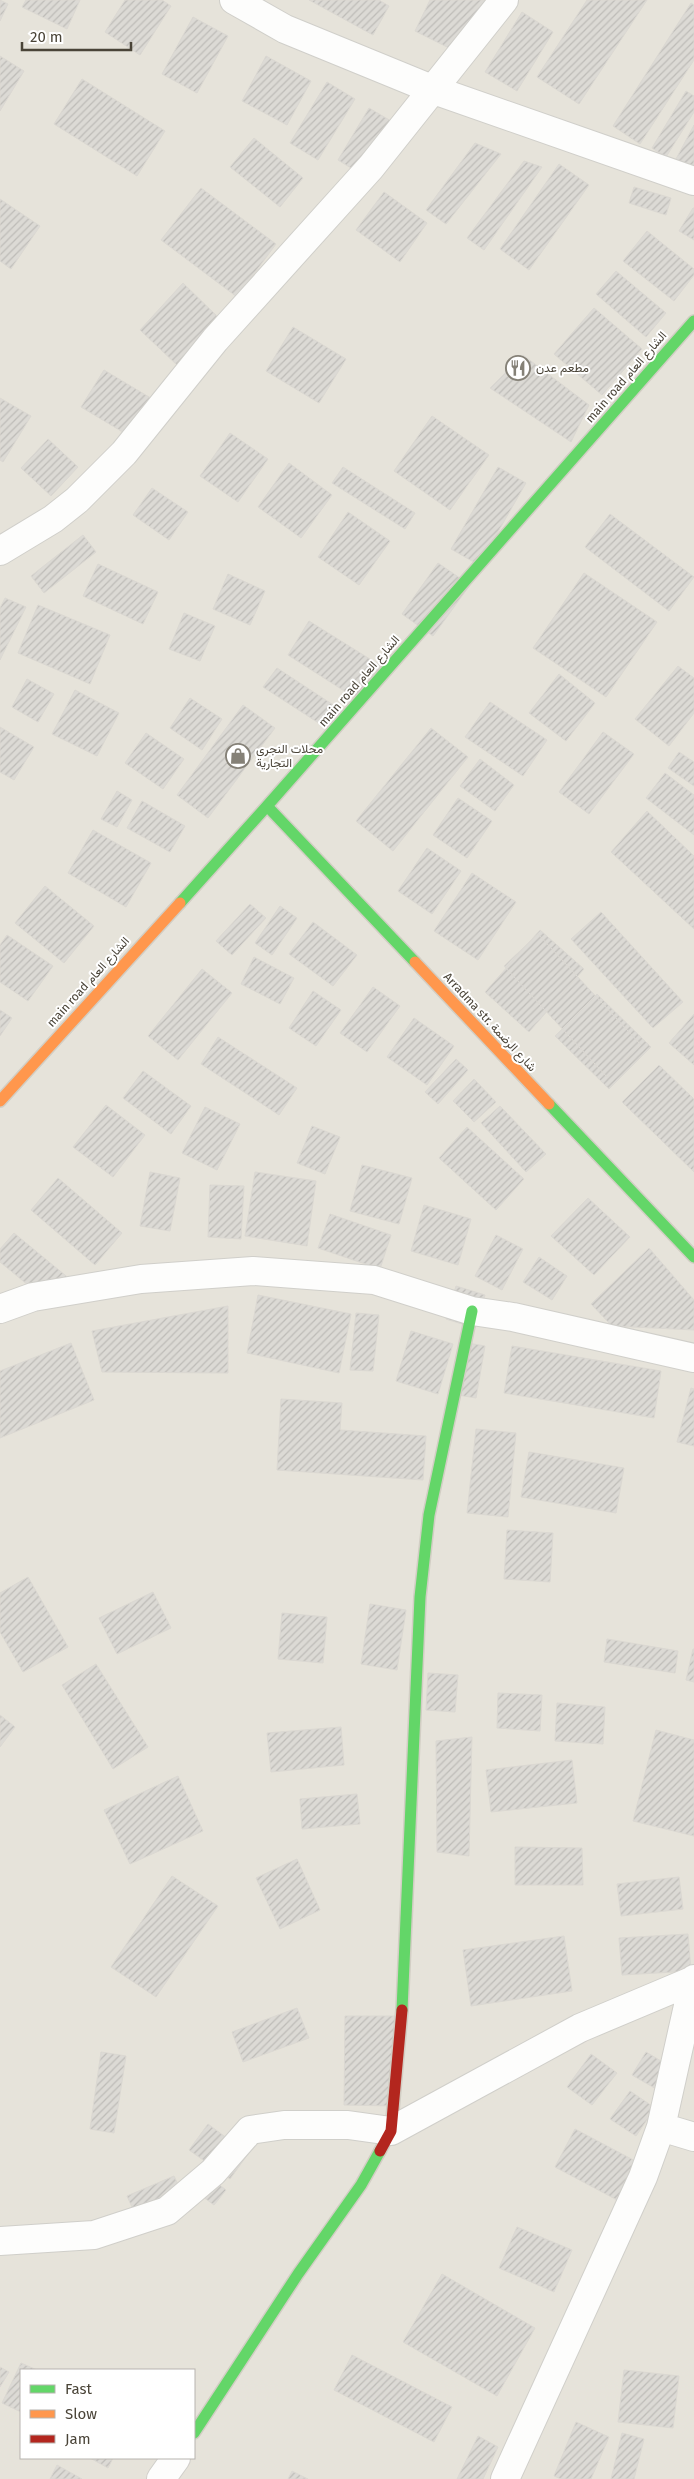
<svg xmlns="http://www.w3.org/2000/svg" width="694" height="2479" viewBox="0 0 694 2479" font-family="'Fira Sans',Vazirmatn,sans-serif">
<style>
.residential{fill:#e6e3da;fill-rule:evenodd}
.building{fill:url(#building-hatch);stroke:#dbd8d2}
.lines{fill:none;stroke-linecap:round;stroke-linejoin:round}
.street-casing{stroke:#d0cfca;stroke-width:30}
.fast-casing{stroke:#d2cec4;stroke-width:14}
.slow-casing{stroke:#d2cec4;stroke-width:14}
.jam-casing{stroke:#d2cec4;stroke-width:14}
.street{stroke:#fdfdfc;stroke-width:28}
.fast{stroke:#63d668;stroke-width:11}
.slow{stroke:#ff974d;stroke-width:11}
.jam{stroke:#b3261e;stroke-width:11}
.labels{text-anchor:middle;stroke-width:4;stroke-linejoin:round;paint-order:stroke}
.poi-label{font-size:12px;fill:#4a4438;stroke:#fff;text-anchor:start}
.street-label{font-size:12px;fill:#4a4438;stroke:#fff}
</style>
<defs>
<pattern id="building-hatch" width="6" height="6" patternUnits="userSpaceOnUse" patternTransform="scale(1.25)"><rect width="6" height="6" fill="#dcdad5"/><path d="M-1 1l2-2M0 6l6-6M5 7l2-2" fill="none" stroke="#bebcb8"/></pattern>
</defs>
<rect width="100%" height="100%" fill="#f2f1ed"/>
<path class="residential" d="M0,0H694V2479H0ZM21,2370H194V2458H21Z"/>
<path class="building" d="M0,0L8,4L0,21Z
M26,0H80L67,29L22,7Z
M125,0H162L171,6L140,55L105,32Z
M309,0H379L389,6L373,35Z
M430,0H494L473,60L415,31Z
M587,0H647L579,104L537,77Z
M691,3L694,5V60L640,144L613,126Z
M522,12L553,32L517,91L485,72Z
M193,17L228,36L197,93L162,74Z
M0,56L24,71L0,111Z
M266,56L311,81L287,125L242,101Z
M82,79L165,131L137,176L54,124Z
M327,82L355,99L318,160L290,143Z
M686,91L694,96V112L666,157L652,148Z
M369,108L396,124L364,176L338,160Z
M694,125V170L676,159Z
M254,138L303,178L280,207L230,167Z
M475,143L501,154L446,224L426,210Z
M524,161L542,167L484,250L467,238Z
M559,164L589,185L529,270L500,249Z
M634,187L671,198L666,215L629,203Z
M201,188L276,244L237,297L161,240Z
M384,192L427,223L400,262L356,230Z
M0,199L40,226L11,269L0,261Z
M693,208H694V240L679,231Z
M647,231L694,269V275L674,301L623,261Z
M616,271L666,313L646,337L596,294Z
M183,283L220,319L177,365L140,330Z
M594,308L642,349L602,395L554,354Z
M293,327L346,359L319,403L266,371Z
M523,355L589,405L571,442L490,388Z
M104,370L159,403L136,440L81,407Z
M0,398L31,416L3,462L0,460Z
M432,416L489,455L450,510L394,471Z
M230,433L268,459L238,502L200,476Z
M48,439L78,467L51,496L21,468Z
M289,463L332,495L301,538L258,507Z
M343,467L415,513L405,529L332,483Z
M498,467L526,483L479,565L451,549Z
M152,488L188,512L169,540L133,515Z
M348,512L390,541L359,585L318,557Z
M610,514L694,577L669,611L585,547Z
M83,535L96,552L44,593L31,576Z
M438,563L470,585L433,636L402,614Z
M98,564L158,592L143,624L83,596Z
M584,573L657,622L606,697L533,648Z
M228,574L265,591L250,625L213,609Z
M5,598L26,607L0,660V608Z
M38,605L110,635L90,684L18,653Z
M184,613L215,626L200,661L169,649Z
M309,621L381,666L360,701L288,655Z
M678,666L694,678V713L669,746L635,719Z
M277,668L344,712L331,731L263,687Z
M559,674L595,703L566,741L529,713Z
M27,679L54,694L38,722L12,707Z
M75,690L119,713L97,756L52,734Z
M190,698L222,719L202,750L170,728Z
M490,702L547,740L523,776L465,737Z
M243,705L275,728L208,818L177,795Z
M0,727L34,747L14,780L0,772Z
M431,728L468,757L393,851L356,821Z
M603,732L634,754L589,814L559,792Z
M146,733L184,759L163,789L125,763Z
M679,752L694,762V786L668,768Z
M480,759L514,785L495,811L460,786Z
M665,773L694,795V835L646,798Z
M117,791L132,800L117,827L101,819Z
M458,798L492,821L467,858L433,835Z
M142,801L185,826L170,852L127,828Z
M647,811L694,856V929L611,852Z
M93,830L151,863L126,907L68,873Z
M427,848L461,871L432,914L398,891Z
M472,873L516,902L478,960L434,931Z
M45,886L94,926L64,963L15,923Z
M250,904L266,918L232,955L216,941Z
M280,906L297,918L272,955L255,943Z
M601,912L683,1002L653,1028L571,939Z
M313,922L357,955L333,986L289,954Z
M540,930L584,969L529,1032L485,992Z
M538,934L641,1045L607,1077L504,966Z
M7,935L53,966L28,1001L0,982V945Z
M254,957L294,978L280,1004L241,984Z
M202,969L232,993L178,1060L148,1036Z
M373,987L400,1006L367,1052L340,1033Z
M313,991L341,1010L316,1046L289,1028Z
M597,994L651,1047L609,1089L555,1036Z
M0,1010L12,1018L0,1036Z
M694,1014V1065L669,1043Z
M414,1018L454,1046L427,1085L387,1057Z
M218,1037L297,1088L279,1115L201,1064Z
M456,1059L468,1070L438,1104L425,1092Z
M659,1065L694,1099V1172L622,1102Z
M143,1071L191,1106L171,1134L123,1098Z
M474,1079L496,1102L474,1122L453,1101Z
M106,1105L145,1135L113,1177L73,1147Z
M500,1106L546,1154L526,1172L481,1123Z
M205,1107L240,1124L217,1170L182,1153Z
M312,1126L340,1137L325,1174L297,1163Z
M467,1127L524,1179L496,1210L439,1158Z
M362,1165L412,1178L399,1224L350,1211Z
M150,1172L180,1178L170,1231L140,1226Z
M255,1172L316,1181L307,1246L245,1236Z
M58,1178L122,1233L95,1265L31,1210Z
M210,1185L244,1186L241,1239L208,1237Z
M588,1198L630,1237L594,1275L551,1236Z
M424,1205L471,1219L458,1265L411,1251Z
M330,1214L391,1235L380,1269L318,1248Z
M14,1233L71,1280L51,1304L0,1262V1249Z
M496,1235L523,1249L502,1290L475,1276Z
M649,1248L694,1300V1330L612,1326L591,1304Z
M539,1257L567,1276L552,1300L523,1282Z
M456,1286L485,1295L475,1328L446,1319Z
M258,1295L351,1314L339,1373L247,1353Z
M228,1306V1373L102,1372L92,1331Z
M356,1313L379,1315L373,1371L350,1370Z
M411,1331L453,1344L438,1394L396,1381Z
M462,1342L485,1346L476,1398L452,1394Z
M71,1343L94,1400L0,1438V1371Z
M512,1346L661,1371L654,1418L504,1393Z
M691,1388L694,1389V1446L677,1442Z
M281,1399L342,1403L340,1430L426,1436L423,1480L277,1470Z
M476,1429L516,1433L508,1517L467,1513Z
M529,1452L624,1468L616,1513L521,1497Z
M507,1530L553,1533L550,1582L504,1579Z
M28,1577L68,1647L23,1672L0,1632V1593Z
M153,1592L171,1628L117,1654L99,1618Z
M370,1604L406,1610L397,1670L361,1664Z
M282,1613L327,1617L323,1663L278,1659Z
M607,1639L678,1651L675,1673L604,1662Z
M693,1649H694V1682L686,1680Z
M96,1664L148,1747L113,1769L62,1685Z
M428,1673L458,1675L455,1712L426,1710Z
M498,1693L542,1695L540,1731L497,1728Z
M557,1703L605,1707L603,1744L555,1741Z
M0,1715L15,1727L0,1747Z
M341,1727L344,1765L271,1772L267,1733Z
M656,1730L694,1740V1836L633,1821Z
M472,1737L469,1856L437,1852L436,1741Z
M572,1760L577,1803L491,1812L486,1770Z
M178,1776L203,1831L130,1864L104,1810Z
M357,1794L360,1824L302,1829L300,1799Z
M515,1847L582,1848L583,1885H515Z
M297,1859L320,1910L280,1929L256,1878Z
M172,1876L218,1906L156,1997L111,1967Z
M679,1877L683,1909L621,1916L617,1884Z
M688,1934L691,1971L622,1975L619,1938Z
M564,1936L572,1991L471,2006L463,1950Z
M297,2008L309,2038L243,2062L232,2032Z
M345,2016H395L394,2106L344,2105Z
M101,2052L126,2056L114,2133L90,2129Z
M646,2052L671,2067L658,2090L632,2075Z
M591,2054L617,2073L592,2105L567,2087Z
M630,2091L655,2108L636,2136L610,2119Z
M208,2124L248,2154L230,2179L189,2150Z
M575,2129L639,2163L619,2201L555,2167Z
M199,2169L226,2190L214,2205L187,2185Z
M174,2176L188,2206L141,2227L127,2196Z
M517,2227L572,2250L554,2292L499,2268Z
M442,2274L535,2328L497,2396L403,2342Z
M352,2355L452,2407L434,2442L334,2390Z
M21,2363L37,2370H21V2412L2,2403Z
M0,2367L9,2372L0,2387Z
M624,2370L679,2376L673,2428L618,2422Z
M576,2422L609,2437L591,2479H561L554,2476Z
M622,2433L644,2439L634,2479H611Z
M478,2436L498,2447L483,2479H457Z
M90,2458H113L108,2468Z
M57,2465L82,2479H50Z
M292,2471L308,2479H288Z"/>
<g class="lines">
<defs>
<path id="street" d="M234,0L285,29L434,90L694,181
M0,551L53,519L77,500L124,453L215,340L371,167L504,0
M0,1309L33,1297L141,1279L253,1271L374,1280L472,1311L513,1317L694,1358
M661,2127L694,2137
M0,2241L94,2235L167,2211L213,2172L250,2130L284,2125H348L391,2131L580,2028L694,1980
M161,2479L176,2458
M505,2479L643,2177L661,2127L694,1979"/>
<path id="fast" d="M267,806L694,321
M180,903L267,806L415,962
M549,1104L694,1257
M402,2010L420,1597L429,1515L472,1311
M194,2433L298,2274L361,2185L380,2151"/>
<path id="slow" d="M415,962L549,1104
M0,1101L180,903"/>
<path id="jam" d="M380,2151L391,2131L402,2010"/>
</defs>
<use href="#street" class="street-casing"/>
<use href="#fast" class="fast-casing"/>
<use href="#slow" class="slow-casing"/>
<use href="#jam" class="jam-casing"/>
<use href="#street" class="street"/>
<use href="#fast" class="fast"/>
<use href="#slow" class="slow"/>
<use href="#jam" class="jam"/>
</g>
<defs>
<symbol id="restaurant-ring" viewBox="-11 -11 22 22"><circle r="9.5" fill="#fff" stroke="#858177" stroke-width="1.5"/><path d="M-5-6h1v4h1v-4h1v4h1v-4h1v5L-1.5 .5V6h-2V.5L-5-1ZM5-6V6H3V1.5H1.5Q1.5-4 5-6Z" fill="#858177"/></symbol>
<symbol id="shop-ring" viewBox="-11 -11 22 22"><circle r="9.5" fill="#fff" stroke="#858177" stroke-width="1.5"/><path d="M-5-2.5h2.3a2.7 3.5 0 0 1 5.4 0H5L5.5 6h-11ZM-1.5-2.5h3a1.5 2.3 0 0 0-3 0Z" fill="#858177"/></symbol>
</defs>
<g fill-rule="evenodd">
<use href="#restaurant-ring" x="504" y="354" width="28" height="28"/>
<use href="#shop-ring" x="224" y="742" width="28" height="28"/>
</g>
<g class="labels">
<g class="poi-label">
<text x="536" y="372">مطعم عدن</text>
<text x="256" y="753">محلات النجري<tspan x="256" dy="14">التجارية</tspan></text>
</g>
<g class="street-label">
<text transform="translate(626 377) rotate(-49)" y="4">main road الشارع العام</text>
<text transform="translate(359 681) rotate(-49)" y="4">main road الشارع العام</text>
<text transform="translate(88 982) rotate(-48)" y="4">main road الشارع العام</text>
<text transform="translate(490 1022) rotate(47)" y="4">Arradma str. شارع الرضمة</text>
</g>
</g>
<rect x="20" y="2369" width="175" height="90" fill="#ffffff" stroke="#b7b4af"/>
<rect x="30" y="2385" width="25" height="8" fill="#63d668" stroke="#b7b4af"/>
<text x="65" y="2394" font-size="15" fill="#4a4438">Fast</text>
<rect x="30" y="2410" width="25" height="8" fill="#ff974d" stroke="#b7b4af"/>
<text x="65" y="2419" font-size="15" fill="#4a4438">Slow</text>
<rect x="30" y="2435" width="25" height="8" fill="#b3261e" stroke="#b7b4af"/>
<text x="65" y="2444" font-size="15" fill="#4a4438">Jam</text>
<path d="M22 42v8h109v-8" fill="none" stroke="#4a4438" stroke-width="2.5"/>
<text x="30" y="42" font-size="15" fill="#4a4438" stroke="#ffffff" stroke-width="4" paint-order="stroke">20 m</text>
</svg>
